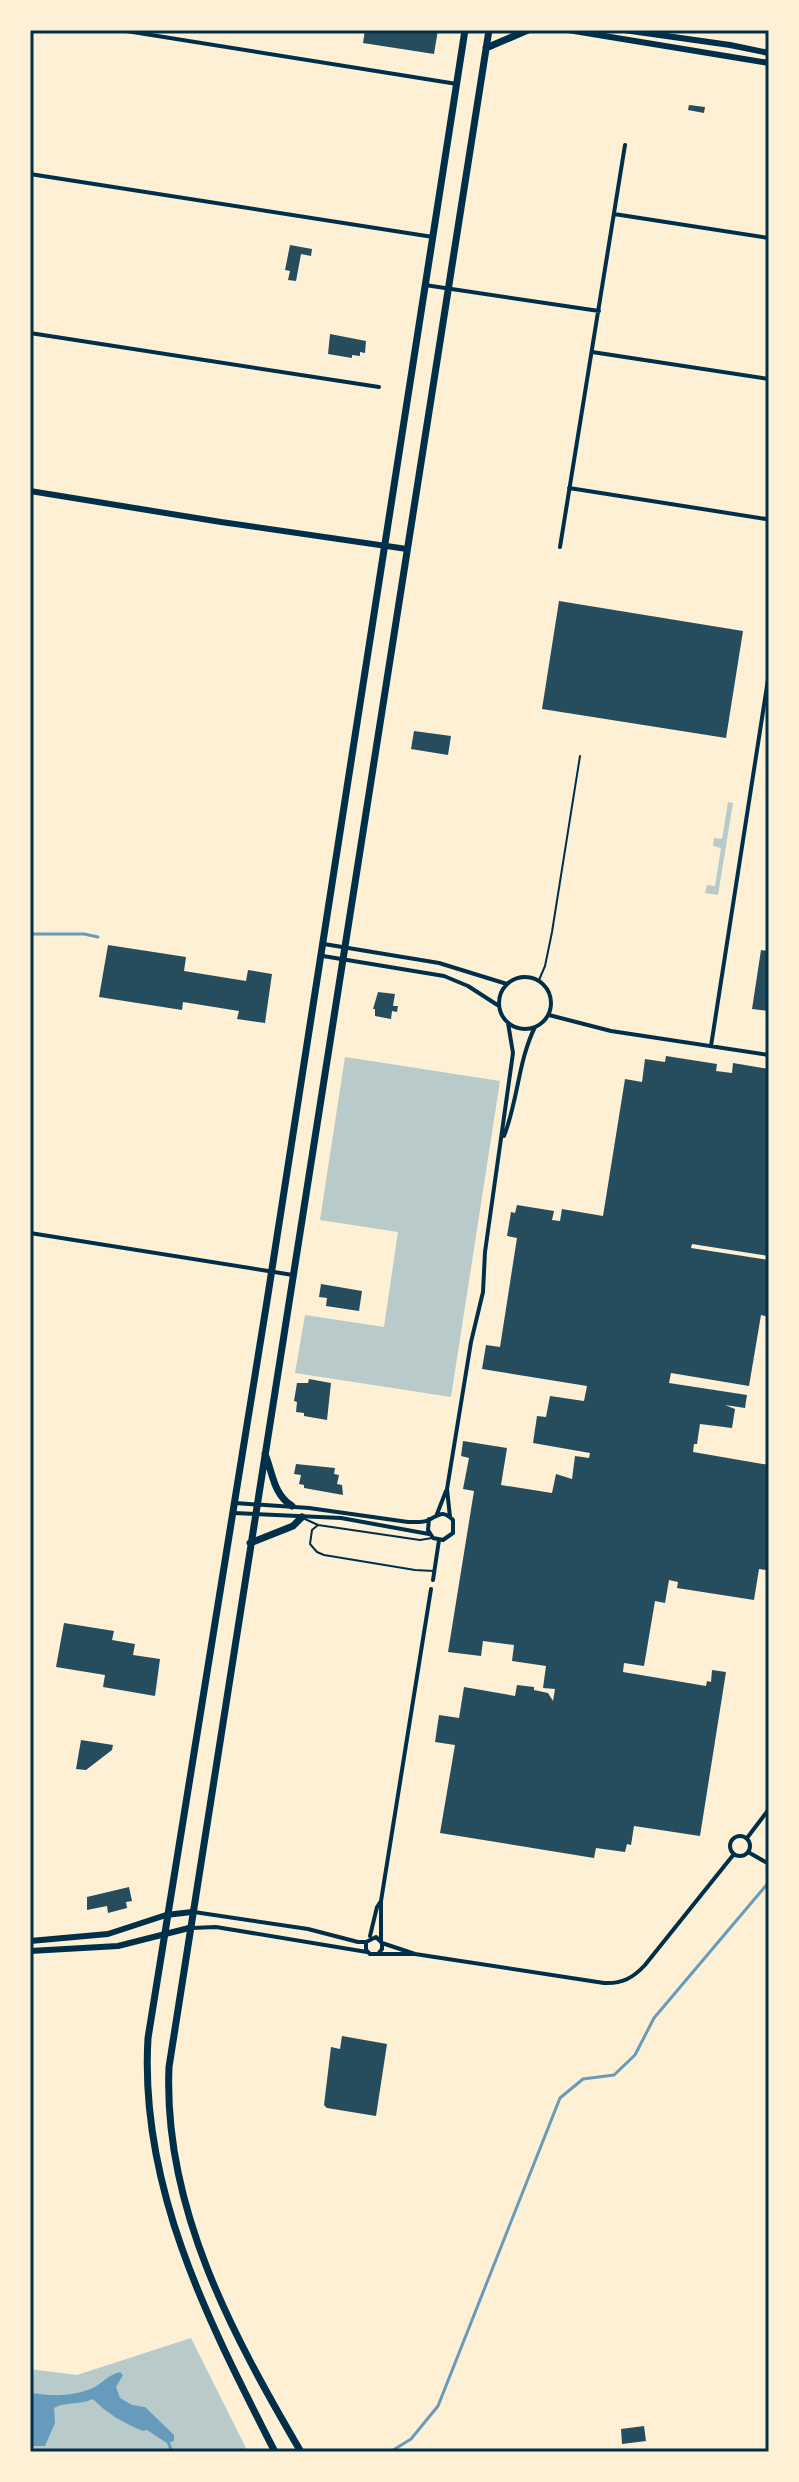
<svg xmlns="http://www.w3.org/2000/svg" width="799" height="2482" viewBox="0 0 799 2482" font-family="'IBM Plex Sans',sans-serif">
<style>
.green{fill:#b9caca}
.water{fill:#669bbc}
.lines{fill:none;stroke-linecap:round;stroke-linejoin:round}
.stream{stroke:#669bbc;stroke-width:3}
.building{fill:#264d5e}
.service{stroke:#003049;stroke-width:2}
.minor{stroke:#003049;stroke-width:4}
.tertiary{stroke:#003049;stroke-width:6}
.secondary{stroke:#003049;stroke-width:6}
.primary{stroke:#003049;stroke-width:7}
.neatline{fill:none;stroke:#003049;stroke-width:3}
</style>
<rect width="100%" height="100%" fill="#fdf0d5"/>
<path class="green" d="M728,802L733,803L718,895L705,893L707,885L715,886L721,848L713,846L714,838L722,839Z
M345,1057L500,1081L451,1397L295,1373L305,1315L384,1327L398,1232L320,1220Z
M191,2338L248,2452H30V2369L77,2375Z"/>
<path class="water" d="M120,2372L123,2375L116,2387L120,2398L132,2405L145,2407L174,2435V2441L167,2443L147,2430L143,2431C124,2423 107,2414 93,2399C81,2405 67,2401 54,2408L55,2423L45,2446H30V2393C52,2396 72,2397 93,2388C103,2383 108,2375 120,2372Z"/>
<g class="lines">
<path class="stream" d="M30,934H84L98,937
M167,2439L172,2452
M390,2452L411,2439L438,2406L560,2098L583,2079L614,2075L635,2055L654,2018L769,1882"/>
</g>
<path class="building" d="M365,30H438L434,54L363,43Z
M689,105L705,107L704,113L688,110Z
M290,245L312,249L311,256L301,254L296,281L288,280L290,271L285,270Z
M330,334L366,341L365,353L360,352V356L352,355V358L328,354Z
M559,601L743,631L726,738L542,709Z
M414,731L451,736L448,755L411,749Z
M108,945L186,957L184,971L246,981L248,970L272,974L265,1023L237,1019L239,1011L183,1002L182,1010L99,997Z
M761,950L769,951V1011L752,1009Z
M378,992L395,994L393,1006H398L397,1012L392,1011L391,1019L375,1016V1009H373Z
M666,1056L717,1064L716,1071L732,1073L733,1063L769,1069V1256L692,1244L691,1248L769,1260V1317L761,1315L749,1386L671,1373L669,1383L747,1395L745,1408L725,1405L735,1409L732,1428L700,1424L697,1444H694L693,1452L769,1465L767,1570L759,1569L754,1600L677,1588L678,1582L669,1580L665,1603L655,1601L644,1666L624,1663L623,1672L706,1686L707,1681L711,1682L712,1670L726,1672L700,1836L634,1826L631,1845L627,1844L625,1852L596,1848L594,1858L440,1833L455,1745L435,1742L439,1715L459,1718L464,1687L515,1696L517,1685L534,1687V1690L548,1693L553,1701L555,1689L543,1688L546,1666L512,1661L514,1645L483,1641L481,1656L448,1652L474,1491L463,1489L469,1458L461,1456L463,1441L507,1448L501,1485L552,1493L556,1474L572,1479L575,1456L589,1458L590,1453L533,1443L537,1416L546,1417L550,1396L584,1401L587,1386L482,1369L486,1345L500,1347L517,1238L507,1236L511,1212L515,1213L517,1205L554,1211L552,1220L560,1221L562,1209L603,1216L625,1079L642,1082L645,1059L665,1062Z
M321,1284L362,1291L359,1311L326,1306L327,1298L319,1297Z
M309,1379L331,1383L327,1420L304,1416V1413L296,1412L297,1402L294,1401L297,1383H308Z
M296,1464L335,1468L334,1474L339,1475L337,1484L342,1485L343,1495L304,1488V1485L299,1484L301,1475L294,1474Z
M64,1623L114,1631L112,1640L135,1644L133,1655L160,1659L155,1696L103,1687L105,1675L56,1667Z
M81,1740L113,1745L112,1750L86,1770L76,1769Z
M129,1887L132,1901L126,1902L127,1908L108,1913L107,1906L87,1910V1897Z
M342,2036L387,2044L376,2116L327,2108L324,2105L331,2047L340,2049Z
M644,2426L646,2441L622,2444L621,2429Z"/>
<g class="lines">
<path class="service" d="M539,980L545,966L552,932L580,756
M305,1519L318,1525L420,1540L432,1538
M318,1525L312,1530L310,1544L317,1552L324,1555L415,1570L434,1571"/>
<path class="minor" d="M120,30L457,84
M30,174L433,237
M614,214L769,238
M425,285L599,311
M30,333L379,387
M592,352L769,379
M569,488L766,519
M560,547L625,145
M324,944L439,963L507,984
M323,956L444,976L468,986L499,1006
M499 1003a26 26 0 1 1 52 0a26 26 0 1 1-52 0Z
M549,1015L611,1031L769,1055
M711,1046L769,673
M504,1136C518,1101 518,1061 535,1027
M30,1233L293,1275
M235,1503L309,1508L408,1522C414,1522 423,1523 429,1520C440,1514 443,1510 453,1520V1533L443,1540L433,1538L428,1530L429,1519
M234,1513L341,1518L429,1534
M437,1514L446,1491
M450,1517L447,1489L471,1342L483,1292L485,1252L513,1053L508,1023
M433,1580L439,1540
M730 1846a10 10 0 1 1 20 0a10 10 0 1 1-20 0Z
M747,1838L769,1809
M748,1852L769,1864
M194,1912L308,1929L358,1942H366L376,1937L382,1943V1949L378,1954H370L366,1950V1942
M192,1928L216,1927L367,1952
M370,1936L377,1907L381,1901
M381,1941V1901L431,1589
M382,1943L415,1954L604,1983C622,1984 633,1978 645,1965L734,1854
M378,1954H413"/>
<path class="tertiary" d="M568,30L769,63
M624,30L730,45L769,53"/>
<path class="secondary" d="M30,491L221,522L407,549
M30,1941L108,1934L166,1915L192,1912
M30,1951L118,1946L189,1928"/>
<path class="primary" d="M486,48L528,30
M265,1454C273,1473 273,1494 292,1506
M250,1543L293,1526L302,1517
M275,2452C209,2322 139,2188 148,2038L267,1301L465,30
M301,2452C232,2334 163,2207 169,2067L489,30"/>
</g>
<rect width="799" height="2482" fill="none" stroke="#fdf0d5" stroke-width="64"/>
<rect x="32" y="32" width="735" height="2418" class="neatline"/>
</svg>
